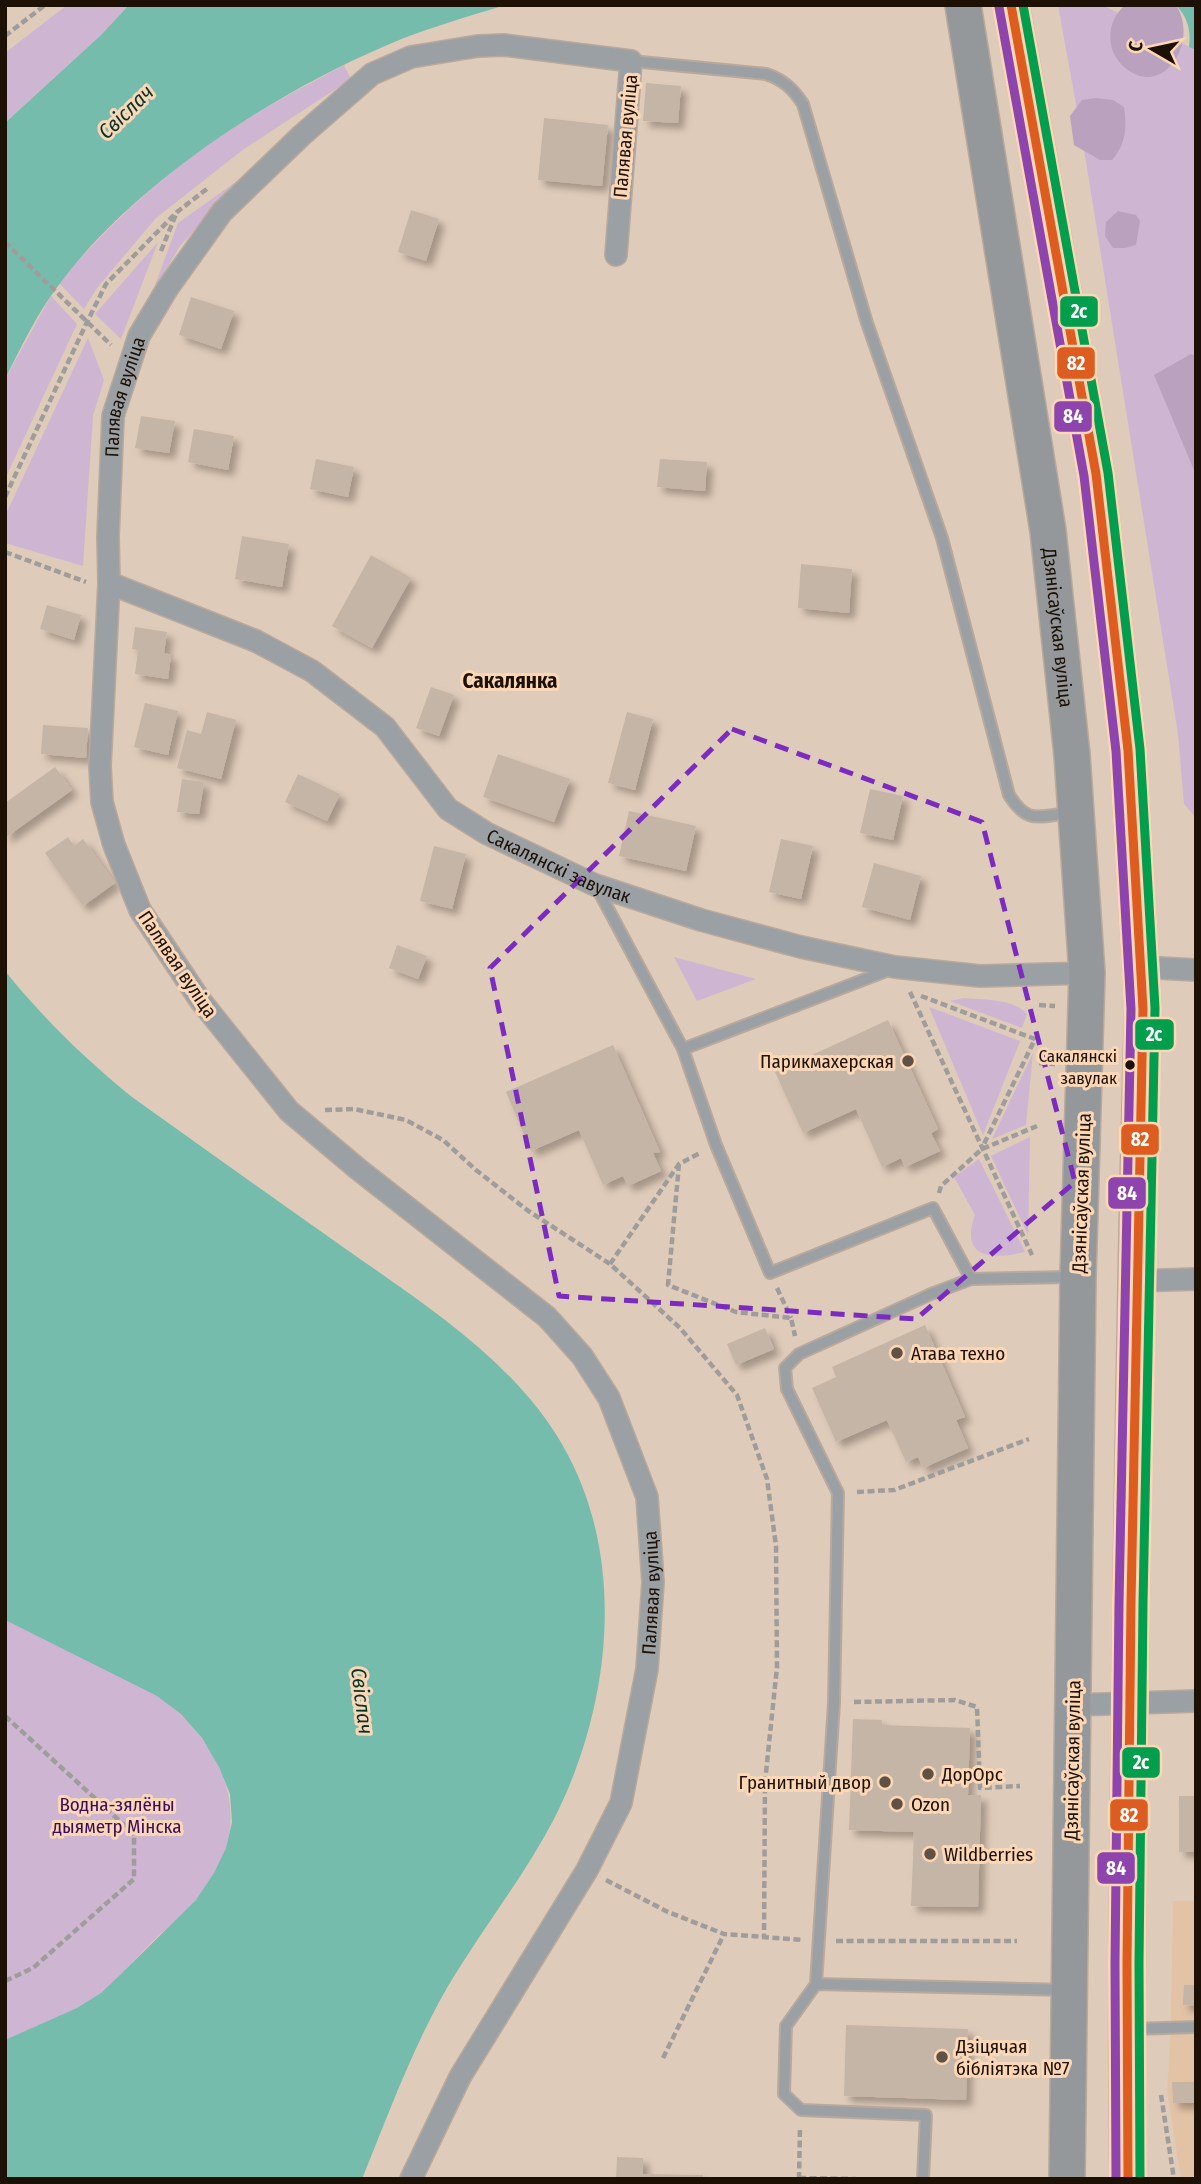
<svg xmlns="http://www.w3.org/2000/svg" width="1201" height="2184" viewBox="0 0 1201 2184" font-family="'Fira Sans Condensed',sans-serif">
<style>
.built{fill:#e3c3a6}
.green{fill:#ceb6d2}
.forest{fill:#baa1bd}
.water{fill:#76bcad}
.building{fill:#c5b5a7;filter:url(#shadow)}
.lines{fill:none;stroke-linecap:round;stroke-linejoin:round}
.lane-casing{stroke:#b9a99c;stroke-width:14}
.street-casing{stroke:#b9a99c;stroke-width:24}
.primary-casing{stroke:#b9a99c;stroke-width:38}
.path{stroke:#9f9d9b;stroke-width:4.5;stroke-dasharray:7 3.5;stroke-linecap:butt}
.lane{stroke:#9ba0a5;stroke-width:10}
.street{stroke:#9ba0a5;stroke-width:21}
.primary{stroke:#94989a;stroke-width:35}
.bus-1-casing{stroke:#fcd7b5;stroke-width:14}
.bus-2-casing{stroke:#fcd7b5;stroke-width:14}
.bus-3-casing{stroke:#fcd7b5;stroke-width:14}
.bus-1{stroke:#dd5c1f;stroke-width:9}
.bus-2{stroke:#8e44ad;stroke-width:9}
.bus-3{stroke:#019e4d;stroke-width:9}
.marked{fill:none;stroke:#7b2cbf;stroke-width:5;stroke-dasharray:14 9;stroke-linejoin:round}
.poi-dot{fill:#615144;stroke:#fcd7b5;stroke-width:2.5}
.bus-dot{fill:#1d1005;stroke:#fcd7b5;stroke-width:2.5}
.labels{text-anchor:middle;stroke-width:6;stroke-linejoin:round;paint-order:stroke}
.bus-label{font-size:17px;fill:#1d1005;stroke:#fcd7b5;text-anchor:end}
.street-label{font-size:19px;fill:#1d1005;stroke:#fcd7b5}
.poi-label{font-size:19px;fill:#1d1005;stroke:#fcd7b5;text-anchor:start}
.park-label{font-size:19px;fill:#390d5d;stroke:#fcd7b5}
.water-label{font-size:21px;font-style:italic;fill:#00332d;stroke:#fcd7b5}
.neighbourhood-label{font-size:21px;font-weight:bold;fill:#1d1005;stroke:#fcd7b5}
.line-badge{stroke:#fcd7b5;stroke-width:2.5}
.badge-label{font-size:19px;text-anchor:middle;font-weight:bold;fill:#fff}
</style>
<defs>
<filter id="shadow"><feDropShadow dx="6" dy="6" stdDeviation="3.5" flood-color="#0004"/></filter>
</defs>
<rect width="100%" height="100%" fill="#dfcbb9"/>
<path class="built" d="M1173,1901H1196V2179H1181L1167,2091L1171,2027Z"/>
<path class="green" d="M67,5H129L101,35L5,123V53Z
M1058,5H1102L1196,50V818L1184,804L1178,734L1083,143Z
M344,65L351,79L244,149L156,218L97,288L84,309L59,283C105,228 158,179 218,138C257,111 301,88 344,65Z
M251,171L210,212L180,246L151,296L178,223Z
M158,242L121,339L95,314Z
M51,296L77,324L5,479V379Z
M88,338L104,380L93,416L83,566L5,543V516Z
M674,957L756,979L697,1001Z
M964,998C983,1000 1013,998 1027,1014L1022,1028L950,1001Z
M929,1007L1020,1041L983,1135Z
M1033,1053L1026,1125L992,1139Z
M1030,1137L1028,1235L991,1156Z
M979,1159L1025,1252C993,1260 959,1259 975,1215L954,1177Z
M5,1620C37,1636 69,1651 101,1667C129,1680 161,1693 183,1716C237,1773 250,1837 196,1900C185,1914 170,1925 157,1937C138,1955 121,1977 101,1993C73,2015 37,2026 5,2040Z"/>
<path class="forest" d="M1125,5H1176C1201,45 1159,103 1121,64C1116,58 1112,52 1111,44C1108,29 1114,15 1125,5Z
M1095,98L1113,100L1124,107C1127,128 1126,144 1112,160H1100L1074,145L1070,116L1082,100Z
M1118,211L1136,215L1140,221L1136,245L1125,248H1113L1105,236L1106,222Z
M1191,354L1196,356V475L1154,375Z"/>
<path class="water" d="M129,5H506C466,17 424,29 385,46C272,94 131,186 58,286C37,314 21,347 5,379V123L101,35Z
M1176,5H1196V50L1189,47C1191,30 1188,18 1176,5Z
M5,971C43,1018 85,1059 132,1097C202,1147 272,1197 343,1247C421,1302 515,1361 563,1446C628,1559 611,1707 554,1819C520,1884 473,1940 438,2004C408,2060 386,2120 362,2179H5V2040L77,2008L101,1993L120,1975L196,1900L214,1873L226,1848L232,1822L230,1794L219,1767L202,1738L181,1714L157,1696L5,1620Z"/>
<path class="building" d="M646,83L681,86L678,123L643,121Z
M544,118L608,125L602,186L538,180Z
M411,210L439,219L426,261L398,252Z
M191,297L234,311L221,349L179,335Z
M141,416L175,421L169,453L135,448Z
M194,429L234,436L228,470L188,462Z
M316,459L354,467L348,497L310,489Z
M660,459L707,462L705,491L657,487Z
M242,536L289,544L282,587L235,579Z
M371,555L411,578L372,648L332,626Z
M801,564L852,569L849,613L798,608Z
M47,605L81,615L74,640L40,629Z
M135,627L167,632L164,653L171,655L168,679L135,674L138,650L132,649Z
M431,687L454,695L439,736L416,728Z
M145,703L178,711L168,755L134,747Z
M207,712L236,720L221,779L177,768L187,730L201,734Z
M627,712L653,719L635,790L608,783Z
M43,725L88,728L86,758L41,754Z
M498,754L570,779L554,822L483,797Z
M55,767L72,790L5,838V803Z
M298,774L340,794L327,821L285,802Z
M182,779L204,782L199,814L177,812Z
M870,789L903,796L893,840L860,833Z
M629,811L696,826L686,871L619,856Z
M68,837L74,846L83,839L115,883L83,906L45,853Z
M781,839L813,846L801,899L769,892Z
M434,846L466,854L452,909L420,901Z
M874,863L921,876L910,920L862,907Z
M397,945L427,956L418,979L389,968Z
M888,1020L938,1129L931,1133L940,1151L905,1167L901,1158L882,1167L856,1109L803,1133L775,1072Z
M613,1045L660,1152L653,1153L661,1171L628,1186L623,1176L603,1185L579,1130L531,1151L506,1092Z
M925,1325L965,1417L956,1420L968,1448L923,1468L918,1457L906,1462L887,1420L836,1442L812,1388L836,1377L832,1367Z
M765,1328L774,1349L736,1365L727,1344Z
M853,1719L882,1720V1725L970,1728L968,1795H981L978,1907L911,1906L914,1832L849,1830Z
M1179,1796H1196V1852H1179Z
M1184,1985H1196V2006L1183,2005Z
M846,2025L968,2029L966,2100L844,2096Z
M1172,2082H1196V2103H1173Z
M617,2157L643,2158V2174L703,2175V2179H616Z"/>
<g class="lines">
<defs>
<path id="lane" d="M631,61L766,74C784,80 793,89 803,104L867,323L942,538L1009,795C1028,825 1038,816 1070,813
M597,888L683,1049
M889,970L683,1049L716,1145L770,1273L933,1208L971,1279
M816,1984L1066,1990
M1133,2029L1196,2027
M923,2179L926,2115L801,2110L784,2094L786,2026L816,1984L834,1703L838,1493L787,1389L785,1368L799,1354L931,1294L971,1279L1072,1277"/>
<g id="street">
<path id="s1" d="M109,583L256,641L312,671L385,727L448,809L486,833L595,885L701,920L801,947L895,967L980,976L1087,973"/>
<path d="M1141,967L1196,970"/>
<path d="M1135,1281L1196,1279"/>
<path d="M1073,1705L1196,1701"/>
<path id="s2" d="M411,2179L460,2077L587,1870L621,1803L647,1669L653,1582L647,1497L609,1398L582,1356L547,1317L358,1169L289,1111L200,1000L140,910L114,845L102,802L100,766L109,583L108,537L113,416L139,336L167,289L222,212L302,135L372,74L411,57L478,46L504,45L631,61L616,255"/>
</g>
<g id="primary">
<path id="s3" d="M963,5L1048,531L1072,755L1087,973L1078,1277L1067,2179"/>
<path d="M1011,5L1096,474L1128,750L1143,1009C1136,1207 1134,1405 1131,1603C1129,1795 1125,1987 1128,2179"/>
</g>
</defs>
<use href="#lane" class="lane-casing"/>
<use href="#street" class="street-casing"/>
<use href="#primary" class="primary-casing"/>
<path class="path" d="M5,36L45,5
M5,242L111,345
M161,251L176,214
M5,497L87,322L106,284L177,212L208,188
M5,552L86,582
M910,992L1032,1255
M921,996L1035,1039L982,1148
M1039,1005L1055,1006
M1039,1063L1055,1064
M325,1110L354,1109L406,1120L443,1140L476,1170L527,1210L610,1264L680,1328L737,1395L767,1479L776,1546L777,1667L765,1782L764,1937
M679,1164L668,1285L736,1312L791,1318L795,1336
M939,1193L941,1186L982,1149L1037,1126
M610,1264L679,1164L700,1153
M777,1288L791,1318
M857,1492L894,1490L1029,1439
M854,1702L955,1700L977,1707L980,1788L1020,1786
M5,1716L134,1834V1879L33,1968L5,1981
M606,1880L668,1912L724,1934L803,1940
M836,1941H1017
M663,2058L724,1934
M1161,2095L1174,2179
M799,2178L856,2179
M799,2179L800,2127"/>
<use href="#lane" class="lane"/>
<use href="#street" class="street"/>
<use href="#primary" class="primary"/>
<defs>
<path id="bus-1" d="M1011,5L1096,474L1128,750L1143,1009L1131,1603L1127,1963L1128,2179"/>
<path id="bus-2" d="M999,7L1084,476L1116,751L1131,1009L1119,1603L1115,1963L1116,2179"/>
<path id="bus-3" d="M1023,5L1108,473L1140,749L1155,1008L1143,1603L1139,1963L1140,2179"/>
</defs>
<use href="#bus-1" class="bus-1-casing"/>
<use href="#bus-2" class="bus-2-casing"/>
<use href="#bus-3" class="bus-3-casing"/>
<use href="#bus-1" class="bus-1"/>
<use href="#bus-2" class="bus-2"/>
<use href="#bus-3" class="bus-3"/>
</g>
<path class="marked" d="M732,729L982,822L1075,1182L916,1319L559,1296L490,968Z"/>
<g class="poi-dot">
<circle cx="908" cy="1061" r="7"/>
<circle cx="897" cy="1353" r="7"/>
<circle cx="928" cy="1774" r="7"/>
<circle cx="885" cy="1782" r="7"/>
<circle cx="897" cy="1804" r="7"/>
<circle cx="930" cy="1854" r="7"/>
<circle cx="942" cy="2057" r="7"/>
</g>
<circle class="bus-dot" cx="1130" cy="1065" r="6"/>
<g class="labels">
<g class="bus-label">
<text x="1117" y="1062">Сакалянскі<tspan x="1117" dy="22">завулак</tspan></text>
</g>
<g class="street-label">
<text transform="translate(625 136) rotate(-85)" y="7">Палявая вуліца</text>
<text dy="7" stroke="none"><textPath href="#s2" startOffset="2051">Палявая вуліца</textPath></text>
<text dy="7" stroke="none"><textPath href="#s3" startOffset="630">Дзянісаўская вуліца</textPath></text>
<text dy="7" stroke="none"><textPath href="#s1" startOffset="542">Сакалянскі завулак</textPath></text>
<text transform="translate(178 964) rotate(56)" y="7">Палявая вуліца</text>
<text transform="translate(1081 1193) rotate(-88)" y="7">Дзянісаўская вуліца</text>
<text dy="7" stroke="none"><textPath href="#s2" startOffset="644">Палявая вуліца</textPath></text>
<text transform="translate(1072 1760) rotate(-89)" y="7">Дзянісаўская вуліца</text>
</g>
<g class="poi-label">
<text x="894" y="1068" text-anchor="end">Парикмахерская</text>
<text x="911" y="1360">Атава техно</text>
<text x="942" y="1781">ДорОрс</text>
<text x="871" y="1789" text-anchor="end">Гранитный двор</text>
<text x="911" y="1811">Ozon</text>
<text x="944" y="1861">Wildberries</text>
<text x="956" y="2053">Дзіцячая<tspan x="956" dy="22">бібліятэка №7</tspan></text>
</g>
<g class="park-label">
<text x="117" y="1811">Водна-зялёны<tspan x="117" dy="22">дыяметр Мінска</tspan></text>
</g>
<g class="water-label">
<text transform="translate(126 112) rotate(-44)" y="7">Свіслач</text>
<text transform="translate(362 1701) rotate(83)" y="7">Свіслач</text>
</g>
<g class="neighbourhood-label">
<text x="510" y="688">Сакалянка</text>
</g>
</g>
<g class="line-badge">
<rect x="1059" y="295" width="40" height="33" rx="7" fill="#019e4d"/>
<rect x="1056" y="346" width="40" height="34" rx="7" fill="#dd5c1f"/>
<rect x="1053" y="400" width="40" height="33" rx="7" fill="#8e44ad"/>
<rect x="1134" y="1018" width="41" height="33" rx="7" fill="#019e4d"/>
<rect x="1120" y="1123" width="40" height="33" rx="7" fill="#dd5c1f"/>
<rect x="1107" y="1176" width="40" height="34" rx="7" fill="#8e44ad"/>
<rect x="1121" y="1746" width="40" height="33" rx="7" fill="#019e4d"/>
<rect x="1109" y="1798" width="40" height="34" rx="7" fill="#dd5c1f"/>
<rect x="1096" y="1851" width="40" height="34" rx="7" fill="#8e44ad"/>
</g>
<g class="badge-label">
<text x="1079" y="318">2с</text>
<text x="1076" y="370">82</text>
<text x="1073" y="423">84</text>
<text x="1154" y="1041">2с</text>
<text x="1140" y="1146">82</text>
<text x="1127" y="1200">84</text>
<text x="1141" y="1769">2с</text>
<text x="1129" y="1822">82</text>
<text x="1116" y="1875">84</text>
</g>
<rect width="1201" height="2184" fill="none" stroke="#1d1005" stroke-width="14"/>
<g transform="translate(1152 49) rotate(279)" stroke="#fcd7b5" stroke-width="5" paint-order="stroke">
<path d="M0-5L12 26L0 18L-12 26Z" fill="#1d1005"/>
<text y="-10" font-size="19" font-weight="bold" text-anchor="middle" fill="#1d1005">С</text>
</g>
</svg>
